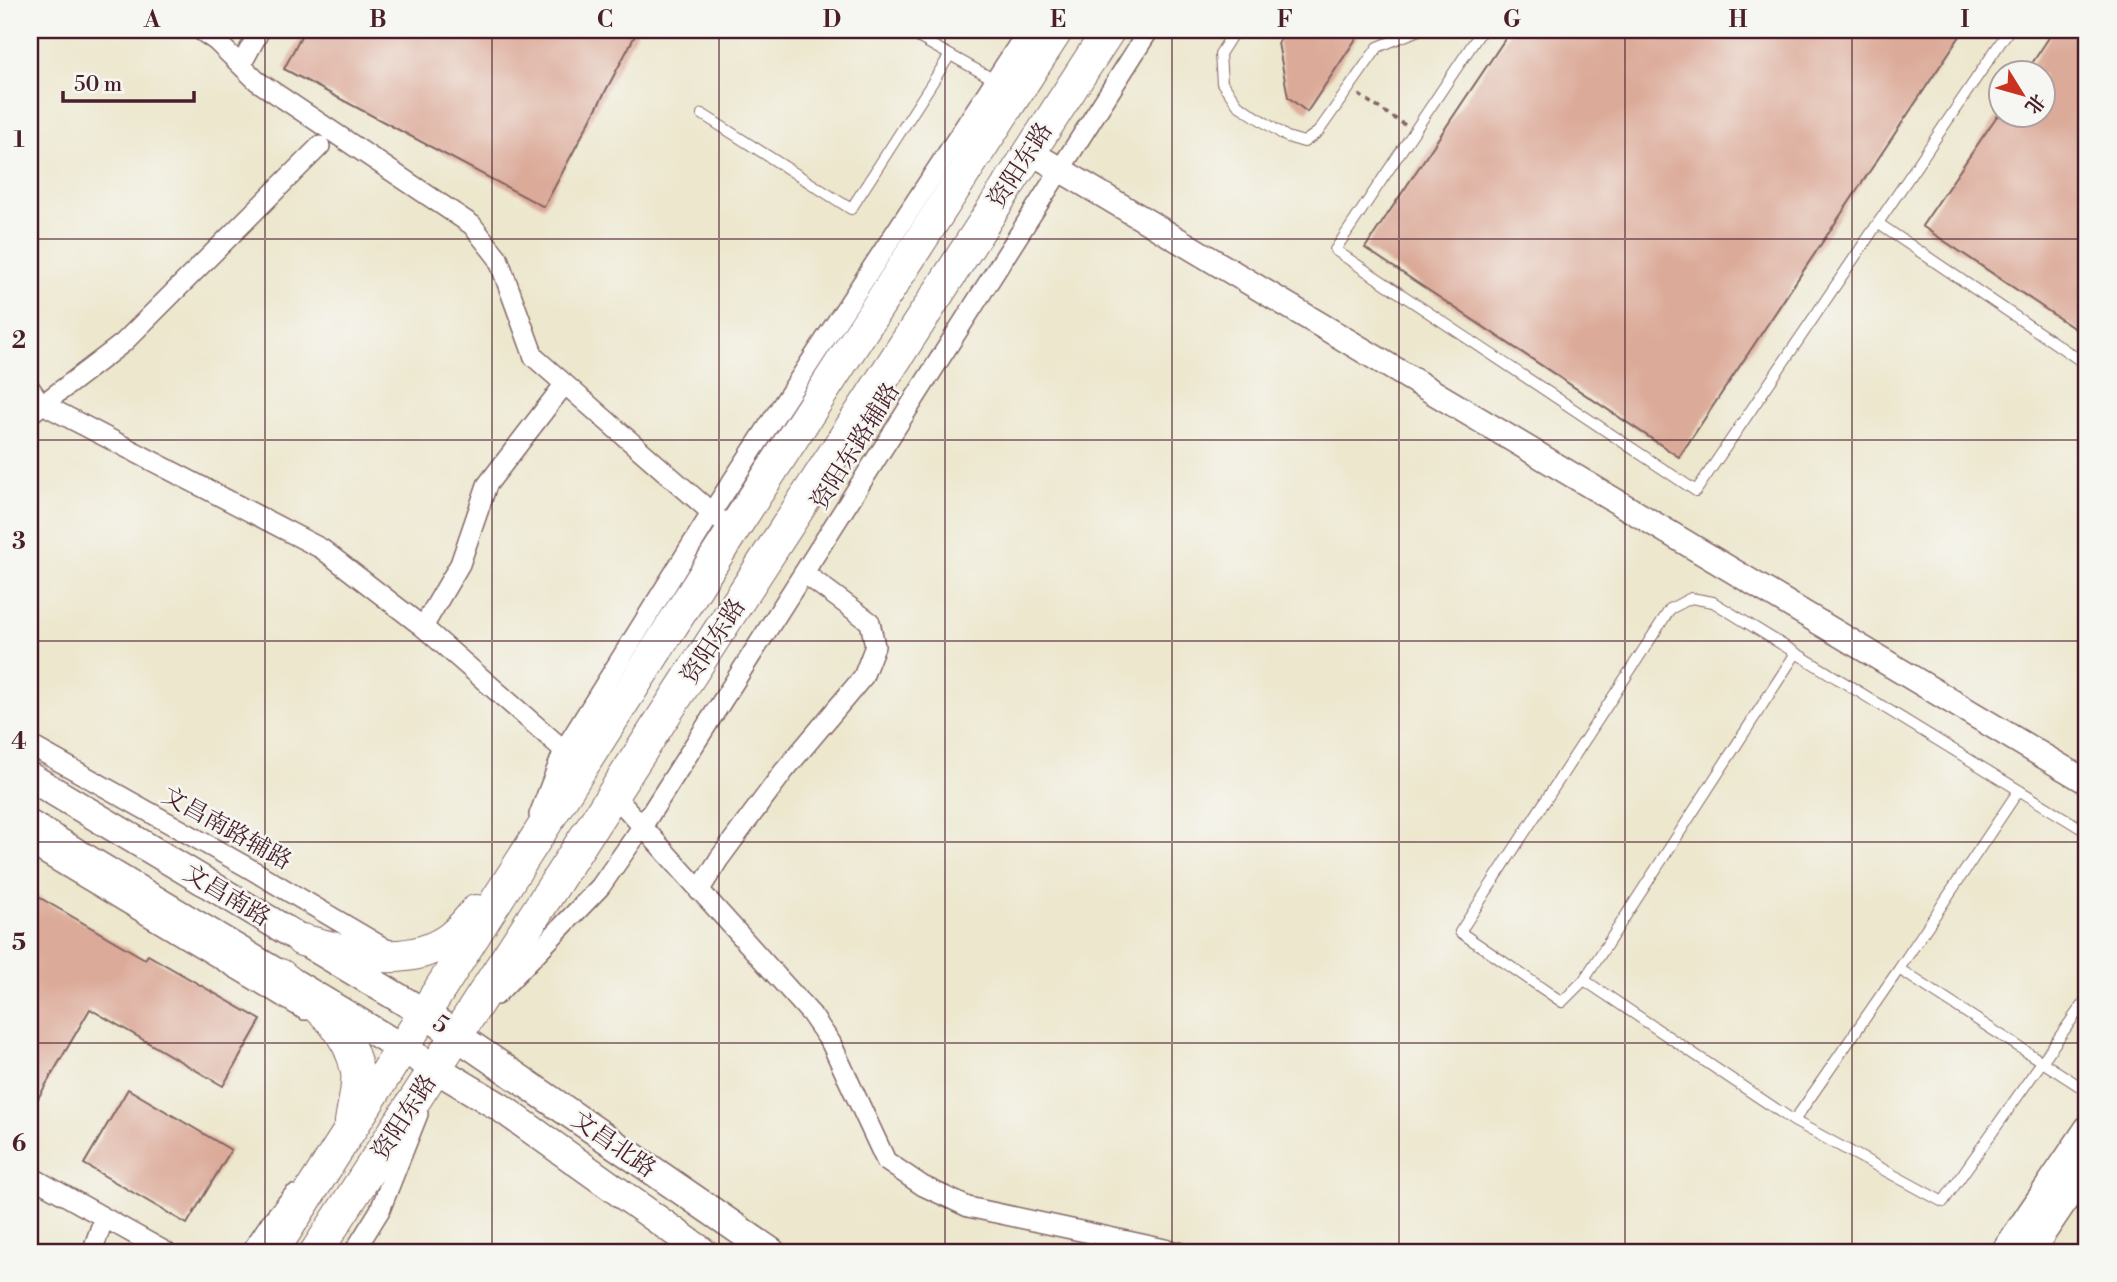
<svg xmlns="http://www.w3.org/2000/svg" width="2117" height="1282" viewBox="0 0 2117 1282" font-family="'Libre Bodoni','Noto Serif SC',serif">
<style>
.building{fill:#dcaa99}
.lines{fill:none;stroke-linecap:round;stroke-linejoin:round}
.service-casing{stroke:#836564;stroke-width:12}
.minor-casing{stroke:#836564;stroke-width:22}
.tertiary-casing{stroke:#836564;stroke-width:27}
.secondary-casing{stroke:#836564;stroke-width:31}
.primary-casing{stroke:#836564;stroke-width:34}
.path{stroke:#836564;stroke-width:3.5;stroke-dasharray:5 5;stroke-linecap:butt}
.service{stroke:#fff;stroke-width:10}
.minor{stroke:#fff;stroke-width:19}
.tertiary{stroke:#fff;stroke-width:24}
.secondary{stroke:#fff;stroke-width:28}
.primary{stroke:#fff;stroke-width:32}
.grid{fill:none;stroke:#4a1f2b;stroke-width:2;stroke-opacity:0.55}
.labels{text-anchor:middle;stroke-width:5;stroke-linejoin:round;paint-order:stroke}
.street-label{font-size:24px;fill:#4a1f2b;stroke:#f6f6f2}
.neatline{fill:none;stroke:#4a1f2b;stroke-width:2.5}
.grid-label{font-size:23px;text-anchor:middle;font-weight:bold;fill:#4a1f2b}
</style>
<rect width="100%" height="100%" fill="#f6f6f2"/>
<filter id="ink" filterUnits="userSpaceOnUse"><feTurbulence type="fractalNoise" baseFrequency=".0143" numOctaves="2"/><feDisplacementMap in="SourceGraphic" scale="14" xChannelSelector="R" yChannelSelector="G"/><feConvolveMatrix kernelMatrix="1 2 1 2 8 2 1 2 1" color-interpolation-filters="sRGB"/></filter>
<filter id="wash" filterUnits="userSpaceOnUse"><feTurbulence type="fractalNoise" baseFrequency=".00686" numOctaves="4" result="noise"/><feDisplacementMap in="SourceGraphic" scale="28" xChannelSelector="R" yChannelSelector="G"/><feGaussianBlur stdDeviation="1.57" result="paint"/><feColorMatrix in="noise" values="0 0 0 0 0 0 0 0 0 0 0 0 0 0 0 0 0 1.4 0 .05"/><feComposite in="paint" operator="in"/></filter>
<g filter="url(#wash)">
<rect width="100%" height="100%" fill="#ede7ce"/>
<g id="blocks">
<path class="building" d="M304,30H638L544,207L284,69Z
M1287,30H1362L1307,112L1288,97L1278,43Z
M1511,30H1964L1679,457L1365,248Z
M2054,30H2087V337L1922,226L1997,116H2043V74H2025Z
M30,892L145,959L148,955L261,1020L223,1086L90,1009L30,1112Z
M128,1089L231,1150L187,1224L84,1164Z"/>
</g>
</g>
<g filter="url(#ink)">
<use href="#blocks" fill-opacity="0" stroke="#836564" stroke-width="2"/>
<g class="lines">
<defs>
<path id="service" d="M905,30L995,80
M1235,30L1220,54L1222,83L1238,105L1287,137L1304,142L1318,132L1378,47L1419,30
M1482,30L1335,250L1696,491L2009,30
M702,114L851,209L950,55
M1879,224L2087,365
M1796,653L1584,980L1562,1002L1460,932L1670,609L1691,598L1713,602L2087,832
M1899,969L2019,790
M1584,980L1794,1121
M2087,998L1943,1202L1794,1121L1899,969L2087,1091"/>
<path id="minor" d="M200,30L216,41L257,81L472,225L498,258L534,357L720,520
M241,65L260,30
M30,388L37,398L50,408L322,549L423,627L573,758
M30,414L123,343L320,146
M423,627L460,564L487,485L564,385
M30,745L247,867L391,952
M614,795L811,1014L831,1043L886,1161L923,1186L968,1207L1179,1252
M539,815L564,750L712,512L1028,30
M30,845L305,1010
M699,891L719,859L784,771L863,677L875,646L870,622L804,573
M496,995L600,887L642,827L1149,30
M30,1176L166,1252
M92,1252L104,1218
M251,1252L271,1222L294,1195
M354,1252L380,1210L418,1114"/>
<path id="tertiary" d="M1029,151L2087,782
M2003,1252L2087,1128
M2031,1252L2087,1169"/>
<path id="secondary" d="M30,777L424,1013L771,1252
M30,825L500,1107L703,1252"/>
<path id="primary" d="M302,940C350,953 411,971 454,935C462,928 469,919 476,911
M280,975C313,1002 350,1027 357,1072C359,1087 353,1107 351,1122
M272,1252L733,530L1057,30
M316,1252L1109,30"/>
</defs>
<use href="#service" class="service-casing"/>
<use href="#minor" class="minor-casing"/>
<use href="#tertiary" class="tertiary-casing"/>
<use href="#secondary" class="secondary-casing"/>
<use href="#primary" class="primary-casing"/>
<path class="path" d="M1359,95L1405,125"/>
<use href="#service" class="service"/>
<use href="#minor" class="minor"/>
<use href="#tertiary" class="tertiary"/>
<use href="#secondary" class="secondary"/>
<use href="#primary" class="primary"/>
</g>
</g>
<path class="grid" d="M265,30V1252M492,30V1252M719,30V1252M945,30V1252M1172,30V1252M1399,30V1252M1625,30V1252M1852,30V1252M30,239H2087M30,440H2087M30,641H2087M30,842H2087M30,1043H2087"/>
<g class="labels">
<g class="street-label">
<text transform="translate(1020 165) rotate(-57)" y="8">资阳东路</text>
<text transform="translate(855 446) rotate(-58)" y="8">资阳东路辅路</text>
<text transform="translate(713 641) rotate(-57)" y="8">资阳东路</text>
<text transform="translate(227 828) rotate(29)" y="8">文昌南路辅路</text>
<text transform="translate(227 895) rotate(31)" y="8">文昌南路</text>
<text transform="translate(441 1024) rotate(33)" y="8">5</text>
<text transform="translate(404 1117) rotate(-57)" y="8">资阳东路</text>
<text transform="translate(614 1144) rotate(35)" y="8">文昌北路</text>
</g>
</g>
<rect width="2117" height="1282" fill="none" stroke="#f6f6f2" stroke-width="77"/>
<g transform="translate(2022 94) rotate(127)"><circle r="33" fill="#f6f6f2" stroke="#b1a0a2" stroke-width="2"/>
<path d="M0-5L12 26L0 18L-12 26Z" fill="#c8321e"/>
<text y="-10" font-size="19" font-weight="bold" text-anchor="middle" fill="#4a1f2b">北</text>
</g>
<path d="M63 91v10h131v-10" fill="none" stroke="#4a1f2b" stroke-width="3.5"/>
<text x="74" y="91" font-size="21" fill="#4a1f2b" stroke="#f6f6f2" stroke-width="5" paint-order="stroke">50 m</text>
<rect x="38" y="38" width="2040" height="1206" class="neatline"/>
<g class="grid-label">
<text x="152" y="27">A</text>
<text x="378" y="27">B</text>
<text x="605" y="27">C</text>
<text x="832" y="27">D</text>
<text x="1058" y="27">E</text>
<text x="1285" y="27">F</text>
<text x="1512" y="27">G</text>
<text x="1738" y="27">H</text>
<text x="1965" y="27">I</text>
<text x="19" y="147">1</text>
<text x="19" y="348">2</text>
<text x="19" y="549">3</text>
<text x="19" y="749">4</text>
<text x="19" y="950">5</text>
<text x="19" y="1151">6</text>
</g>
</svg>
